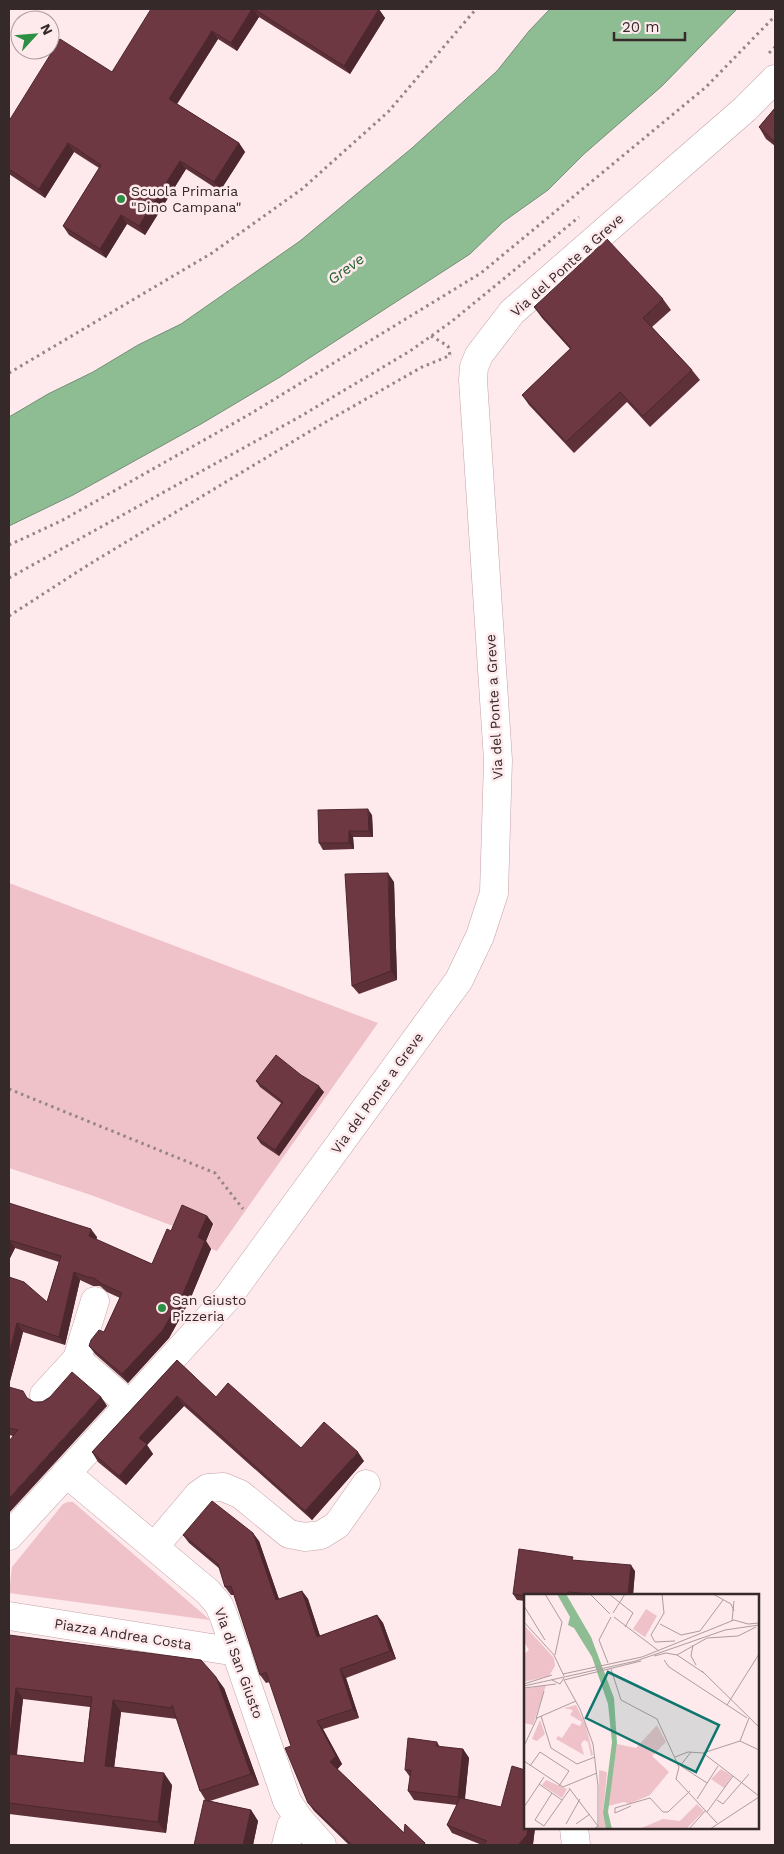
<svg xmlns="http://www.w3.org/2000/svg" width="784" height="1854" viewBox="0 0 784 1854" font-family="'Work Sans',sans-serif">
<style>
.green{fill:#eec2c8}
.water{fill:#8ebc93;stroke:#739074}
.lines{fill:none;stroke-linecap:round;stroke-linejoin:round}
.minor-casing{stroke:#c3a3a7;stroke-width:29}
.path{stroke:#958587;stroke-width:3;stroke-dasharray:2.5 4;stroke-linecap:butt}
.minor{stroke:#fff;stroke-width:28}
.wall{fill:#5e3038;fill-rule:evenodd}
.shaded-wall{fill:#4c272e}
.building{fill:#6d3841;stroke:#4c272e}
.poi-dot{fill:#2d8f43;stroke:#fee9ec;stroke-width:2}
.labels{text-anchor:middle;stroke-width:5;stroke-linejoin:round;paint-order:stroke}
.poi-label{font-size:14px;fill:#35292a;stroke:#fee9ec;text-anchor:start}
.street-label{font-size:14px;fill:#35292a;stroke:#fee9ec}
.water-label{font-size:15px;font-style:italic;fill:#20622e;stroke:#fee9ec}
.inset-road{fill:none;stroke:#ae9c9e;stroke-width:1}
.view{fill:#0f766e;fill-opacity:0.15;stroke:#0f766e;stroke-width:2.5}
.inset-edge{fill:none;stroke:#35292a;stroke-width:2.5}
</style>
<rect width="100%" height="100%" fill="#fee9ec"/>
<path class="green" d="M9,883L378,1023L217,1251L204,1246L214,1224L189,1212L181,1229L91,1195L9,1168Z
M68,1502H73L210,1620L9,1593L12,1567L63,1504Z"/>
<path class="water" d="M550,9H737L662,86L584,154L548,190L503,222L470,254L280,377L201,424L73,495L9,526V417L48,394L93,372L138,345L181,324L300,241L412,148L497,71L529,31Z"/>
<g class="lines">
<defs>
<path id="minor" d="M77,1359L95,1301
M44,1395L77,1359L129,1404
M66,1473L208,1592L219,1605L224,1617L287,1801L299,1819L322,1845
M9,1536L229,1296L459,980L480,936L494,893L498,760L473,380L474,367L479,355L512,312L745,109L775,79
M155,1546L198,1495L208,1488L223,1487L240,1494L289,1534L305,1537L321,1535L337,1525L366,1484
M9,1616L237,1652
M574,1828L576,1845
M286,1845L291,1826L299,1819"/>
</defs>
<use href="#minor" class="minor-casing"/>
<path class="path" d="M769,53L775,47
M431,336L448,346L450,355
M9,373L212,253L302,189L388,112L476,9
M9,545L61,521L250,414L481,273L706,87L775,16
M9,578L301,416L410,351L451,322L579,217
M9,616L88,565L317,427L422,367L451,355
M9,1089L215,1173L243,1209"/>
<use href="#minor" class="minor"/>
</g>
<path class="wall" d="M180,9H378L385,18L350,74L259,17L237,51L218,39L177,104L239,143L245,152L220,191L186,169L145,235L127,224L106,258L69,235L63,226L99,168L74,152L45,198L9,174V121L112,72Z
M775,108V146L766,139L759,127Z
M663,299L671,310L652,327L692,370L700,380L650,427L627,402L574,453L529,405L522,395L570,349L542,318L534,307Z
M372,815L373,837H353L354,849L323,850L319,843Z
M394,882L397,980L359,994L352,986Z
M256,1081L324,1092L279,1156L261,1144L257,1138L281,1103L260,1087Z
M9,1203L97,1237L96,1240L152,1264L171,1231L207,1216L213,1224L206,1241L211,1249L189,1302L169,1338L128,1383L95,1354L89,1346L104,1332L120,1298L107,1292L100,1286H93L80,1280L65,1345L23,1332L9,1385V1277L47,1302L59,1262L15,1248L9,1260Z
M177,1360L216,1397L301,1448L364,1461L312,1520L184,1406L147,1445L153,1454L126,1485L98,1462L92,1452Z
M9,1387L34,1402L101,1397L107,1406L13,1436L9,1435Z
M183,1535L259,1541L279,1599L302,1591L308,1599L320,1636L377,1615L383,1623L396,1659L346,1678L359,1718L323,1729L342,1764L337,1769L404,1833L425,1843L426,1845H349L314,1811L308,1803L291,1746L270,1682L266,1683L260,1675L234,1595H231L225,1587L220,1569L189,1543Z
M575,1560L635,1571L633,1595H525V1601L517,1600L513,1594Z
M9,1635L224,1688L259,1785L210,1801L251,1810L258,1821L253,1845H194L206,1801L200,1791L177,1719L121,1712L114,1767L172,1785L166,1833L9,1814ZM23,1699L90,1707L84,1763L17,1755Z
M437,1742L440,1747L463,1749L469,1758L465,1799L525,1828H535L533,1844L531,1845H482L452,1833L447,1825L457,1805L414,1800L408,1791L410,1777L405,1770Z"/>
<path class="shaded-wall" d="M252,9H253L259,17L237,51L231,43Z
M379,9L385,18L350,74L344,66Z
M212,31L218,39L175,107L169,99Z
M68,143L74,152L45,198L39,189Z
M239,143L245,152L220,191L214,182Z
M180,161L186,169L145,235L139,226Z
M121,215L127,224L106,258L100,249Z
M368,809L372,815L373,837L369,831Z
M349,831L353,837L354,849L349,843Z
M388,873L394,882L397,980L391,971Z
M319,1086L324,1092L279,1156L275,1150Z
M207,1216L213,1224L206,1241L211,1249L189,1302L169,1338L128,1383L122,1374L198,1237Z
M91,1229L97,1237L95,1245L89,1236Z
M9,1240L15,1248L9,1260Z
M74,1272L80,1280L65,1345L59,1337Z
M17,1323L23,1332L9,1385V1355Z
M177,1396L184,1406L147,1445L153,1454L126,1485L119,1476L139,1438Z
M101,1397L107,1406L9,1513V1498Z
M358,1452L364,1461L312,1520L305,1511Z
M253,1533L259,1541L282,1608L276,1600Z
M631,1565L635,1571L633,1595H628Z
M302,1591L308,1599L323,1645L317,1637Z
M377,1615L383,1623L396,1659L390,1651Z
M340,1669L346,1678L359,1718L353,1709Z
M216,1677L224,1688L259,1785L251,1774Z
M16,1688L23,1699L15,1765L9,1756V1744Z
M113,1700L121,1712L113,1777L105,1766Z
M317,1721L323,1729L342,1764L336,1771L330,1762Z
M463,1749L469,1758L464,1805L458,1797Z
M164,1773L172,1785L166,1833L158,1822Z
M251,1810L258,1821L253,1845H243Z
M528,1828H535L533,1844L531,1845H518Z"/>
<path class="building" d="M151,9H252L231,43L212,31L169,99L239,143L214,182L180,161L139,226L121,215L100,249L63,226L101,165L68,143L39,189L9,169V121L60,39L112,72Z
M254,9H379L344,66Z
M775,108V142L759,127Z
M607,239L663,299L643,318L692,370L643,416L620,392L566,442L522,395L571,348L534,307Z
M368,809L369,831H349V843H319L318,810Z
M388,873L391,971L352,986L345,874Z
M276,1055L301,1075L319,1086L275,1150L257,1138L283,1102L256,1081Z
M9,1203L91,1229L89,1236L152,1264L167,1229L171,1231L182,1205L207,1216L198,1237L205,1241L183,1294L163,1330L122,1374L89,1346L91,1340L99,1330L104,1332L122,1293L102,1284L94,1278L87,1277L74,1272L59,1337L17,1323L9,1355V1277L24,1282L47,1302L61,1256L9,1240Z
M177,1360L216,1397L228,1383L301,1448L324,1422L358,1452L305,1511L177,1396L139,1438L147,1444L119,1476L92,1452Z
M72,1372L101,1397L9,1498V1441L18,1430L9,1428V1387L23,1391L27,1398L34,1402H42L50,1397Z
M212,1501L253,1533L276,1600L302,1591L317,1637L377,1615L390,1651L340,1669L353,1709L317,1721L336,1756L330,1762L404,1833L405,1824L425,1843L423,1845H352L308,1803L285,1748L291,1746L266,1672L260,1675L231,1586L225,1587L218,1564L183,1535Z
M519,1549L573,1557L572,1560L631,1565L628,1595H604L568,1592L567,1595H525V1596L513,1594Z
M9,1635L201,1660L216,1677L251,1774L200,1791L172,1705V1708L113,1700L105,1766L164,1773L158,1822L9,1803V1754L84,1763L92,1697L16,1688L9,1744Z
M408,1738L437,1742L436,1746L463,1749L458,1797L408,1791L411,1770H405Z
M512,1766L525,1770V1828H528L527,1835L518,1845H483L487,1841L447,1825L460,1798L501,1807Z
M204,1800L251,1810L243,1845H194Z"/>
<g class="poi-dot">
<circle cx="121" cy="199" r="5"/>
<circle cx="162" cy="1308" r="5"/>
</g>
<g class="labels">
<g class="poi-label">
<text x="131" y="196">Scuola Primaria<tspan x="131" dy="16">"Dino Campana"</tspan></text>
<text x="172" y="1305">San Giusto<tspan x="172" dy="16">Pizzeria</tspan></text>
</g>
<g class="street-label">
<text transform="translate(567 265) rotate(-42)" y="5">Via del Ponte a Greve</text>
<text transform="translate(494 707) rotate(-93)" y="5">Via del Ponte a Greve</text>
<text transform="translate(377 1093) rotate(-54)" y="5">Via del Ponte a Greve</text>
<text transform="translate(123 1634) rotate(9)" y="5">Piazza Andrea Costa</text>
<text transform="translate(239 1663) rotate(70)" y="5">Via di San Giusto</text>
</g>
<g class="water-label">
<text transform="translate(346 269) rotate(-36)" y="5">Greve</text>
</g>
</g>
<g transform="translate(524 1594)">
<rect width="235" height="235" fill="#fee9ec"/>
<path d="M122,15L133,22L121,43L109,35ZM0,31L30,64L31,72L25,82L0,88V60L5,56L0,48ZM22,91L9,131L0,129V95ZM52,111L62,132L69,161L67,162L64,148L60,146L57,150L60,161L32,145L34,142L38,144L48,129L56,132L58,128L46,121L49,116L40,114ZM16,126L21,140L13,147L8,145ZM133,131L142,148L128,162L145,178L126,201L105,210L100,208L84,212L93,150L112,154ZM197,175L208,182L200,194L187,185ZM75,176L83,178L79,219L82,235H75ZM22,186L43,195L38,204L18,191ZM173,210L180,217L162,235H115L139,225L156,227Z" fill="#eec2c8"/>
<path d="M33,0H42L67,43L90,104L93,149L84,218L88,235H82L79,219L88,148L84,110L68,63L50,34L44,31L46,23Z" fill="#8ebc93"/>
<path class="inset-road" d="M21,0L38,28L31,61M66,0L86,20M85,0L109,19L101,33M189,0L207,10L210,17M0,12L21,46M89,19L101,0M90,23L135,57M208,27L210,7M0,28L30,61L40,82M136,30L157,41L176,37L199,6M131,48L127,41L140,19L138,0M131,48L151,47M169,51L167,62L172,71M153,61L183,44L214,42L232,33M130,62L142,59L153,61L180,79M140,66L145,73L223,124M84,69L75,46L87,23M87,75L97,106L133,125L155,173L152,185L193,229M178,77L235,133M39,80L118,63L210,26L224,30L235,29M28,86L36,90L40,84M40,86L56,115L69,150L74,192V235M40,86L117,67M0,90L28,81M0,92L112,67L201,36L235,31M0,94L32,90M203,111L235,60M17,122L27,154L53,170L71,163M225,124L216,147L235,156M12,125L20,97M0,152L13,124L52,107M179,159L235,202M151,163L164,158L179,159L216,147M0,167L39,193L73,179M6,172L16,158L45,177L35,192M156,172L167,158M157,172L183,189M15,190L38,206M45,194L74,232L70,235M28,199L11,226L20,232L46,195M173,205L194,172M193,206L199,210L225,180M107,212L91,219V214L126,204L139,218H144L166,197M0,213L20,183M183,218L209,182M42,230L56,205M52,230L66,220M165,235L182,216M186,235L235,203"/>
<path class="view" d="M84,78L195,131L172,178L62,124Z"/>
<rect width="235" height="235" class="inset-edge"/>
</g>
<rect width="784" height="1854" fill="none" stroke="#35292a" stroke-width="20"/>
<g transform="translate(35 35) rotate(64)"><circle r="24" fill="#fee9ec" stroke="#ae9c9e"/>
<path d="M0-4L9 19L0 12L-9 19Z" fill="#2d8f43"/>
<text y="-8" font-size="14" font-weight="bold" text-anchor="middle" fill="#35292a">N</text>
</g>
<path d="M614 32v8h71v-8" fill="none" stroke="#35292a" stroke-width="2.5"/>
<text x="622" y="32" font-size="15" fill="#35292a" stroke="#fee9ec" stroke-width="4" paint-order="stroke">20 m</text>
</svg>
